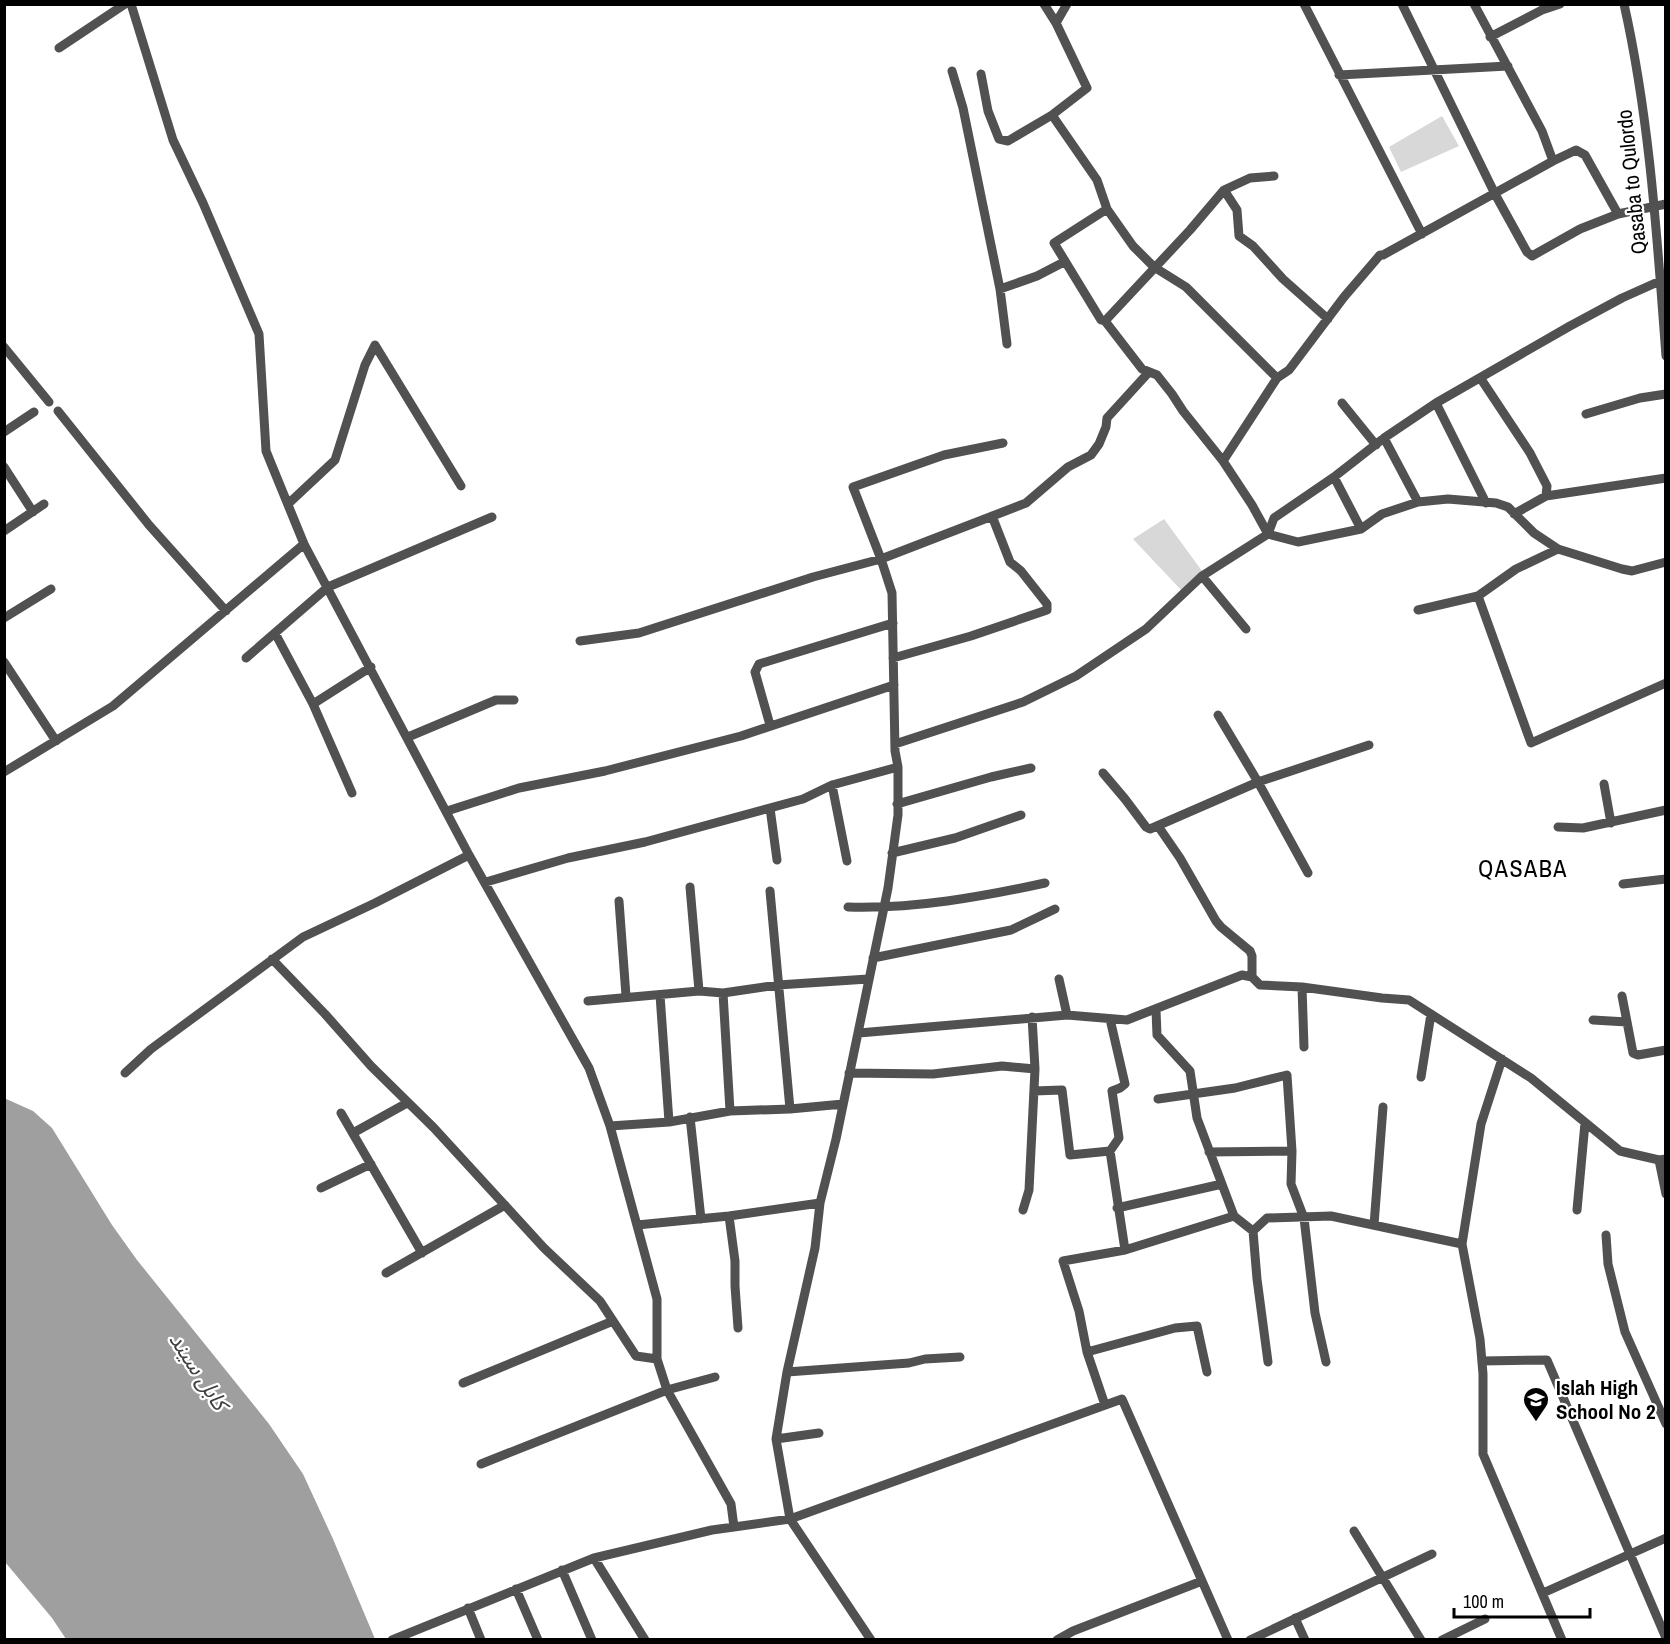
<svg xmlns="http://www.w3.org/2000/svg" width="1670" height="1644" viewBox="0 0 1670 1644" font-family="'Archivo Narrow','Noto Sans Arabic',sans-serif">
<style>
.green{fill:#d8d8d8}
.water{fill:#9f9f9f}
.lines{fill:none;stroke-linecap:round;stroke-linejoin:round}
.minor{stroke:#515151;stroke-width:9}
.labels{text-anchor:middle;stroke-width:4.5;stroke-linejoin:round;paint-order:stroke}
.street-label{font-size:21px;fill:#000;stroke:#fff}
.poi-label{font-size:21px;font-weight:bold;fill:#000;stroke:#fff;text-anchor:start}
.water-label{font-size:22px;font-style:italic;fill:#404040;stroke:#fff}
.quarter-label{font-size:24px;letter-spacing:1.5px;fill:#000;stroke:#fff}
</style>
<rect width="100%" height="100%" fill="#fff"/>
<path class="green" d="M1442,116L1459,146L1401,172L1389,147Z
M1164,519L1202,571L1182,591L1133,539Z"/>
<path class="water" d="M4,1098L33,1111L52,1128L112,1225L137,1260L269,1424L303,1474L333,1539L375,1639H66L52,1618L5,1562Z"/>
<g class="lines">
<path class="minor" d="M131,4L173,140L203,203L259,334L266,451L304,544L469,855L589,1068L610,1126L657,1299V1359L667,1390L731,1504L734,1527L790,1519L1122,1399L1228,1640
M1304,4L1422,234
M1402,4L1495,194L1527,252L1532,256L1580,229L1618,214
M1474,4L1542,131L1553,161
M1624,4C1650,120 1657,238 1666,356
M1056,23L1067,4
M1490,37L1542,10L1560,4
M59,48L125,4
M952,71L963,108L1000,289L1007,344
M981,74L988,111L999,139L1008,141L1052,115L1087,88L1056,23L1044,4
M1339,75L1508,66
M1052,115L1097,180L1107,209L1133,246L1154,267L1186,287L1277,378
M1224,190L1237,210L1239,236L1253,246L1283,279L1328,319
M1107,209L1054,243L1101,320L1105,321L1142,369L1157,375L1172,394L1183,411L1223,461L1252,505L1268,534L1298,542L1361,529L1382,514L1418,502L1448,499L1496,503L1508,507L1534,533L1558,549L1622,569L1632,571L1666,562
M1000,289L1037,276L1064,262
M1105,321L1190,230L1224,190L1250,178L1274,176
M4,347L49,402
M1481,379L1530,453L1547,486L1546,496
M1342,403L1376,445
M1436,403L1486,503
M58,411L149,525L226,611
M1586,414L1640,398L1666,394
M4,432L34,412
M1384,438L1418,502
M1223,461L1277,378L1289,370L1344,297L1380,255H1383L1553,161L1576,150L1585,155L1618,214L1666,204
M4,467L33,512
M1334,477L1361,529
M288,504L335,460L365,365L375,345L461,486
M1514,514L1546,496L1666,478
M4,531L44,504
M1202,576L1246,629
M1478,596L1531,743L1666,683
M1418,610L1478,596L1516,569L1558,549
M4,618L51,589
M275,633L313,704L352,793
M580,641L639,633L813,577L881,559L1026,503L1068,467L1091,455L1099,444L1106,427L1107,418L1149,372
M246,658L328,587L492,517
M893,658L971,636L1047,610V604L1021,571L1010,562L992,516
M4,662L56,741
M313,704L371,667
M1218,715L1258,782L1308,873
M770,725L755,672L759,664L893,623
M408,737L496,700H514
M895,744L1023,702L1076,676L1146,629L1202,576L1268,534L1274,518L1334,477L1384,438L1436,403L1570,326L1622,298L1660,281
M4,772L113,706L304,544
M1103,773L1125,799L1146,827L1150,829L1258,782L1369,745
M1604,784L1611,823
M832,785L847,861
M897,804L991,777L1031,768
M770,808L777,860
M447,811L519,788L605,771L741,736L894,685
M1158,826L1180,858L1216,921L1221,927L1250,951L1252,956V977
M1558,827L1583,828L1666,810
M892,853L955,838L1021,815
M486,882L568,858L645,842L803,799L832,785L898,767
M1623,884L1666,879
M690,887L699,991
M770,891L790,1109
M619,901L626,996
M848,907C914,909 981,897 1045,883
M873,958L1011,930L1055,909
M272,959L325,1014L371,1066L434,1128L544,1248L600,1301L636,1356L657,1359
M1059,979L1067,1015
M1302,987L1304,1047
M723,993L730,1111
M660,995L669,1122
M1622,996L1633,1053L1638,1055L1666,1050
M588,1001L699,991L723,993L778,985L868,979
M1156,1010L1157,1035L1190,1071L1197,1118L1234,1216L1253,1231L1257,1279L1268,1362
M1593,1020L1627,1022
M859,1033L1067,1015L1127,1020L1242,975L1252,977L1260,985L1302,987L1382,998L1409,1000L1531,1078L1620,1151L1659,1160L1666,1159
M1502,1059L1481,1124L1462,1244L1480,1339L1483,1374V1454L1562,1640
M125,1073L151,1049L303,937L375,903L469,855
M849,1073L933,1074L1002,1066L1035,1069
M1421,1077L1431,1014
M1034,1091L1062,1090L1070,1155L1110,1151L1119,1138L1112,1091L1120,1088L1125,1084L1110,1019
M1158,1099L1235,1088L1287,1075L1292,1151L1291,1184L1304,1218L1315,1313L1326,1362
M341,1113L422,1253
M690,1117L701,1219
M610,1126L669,1122L730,1111L790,1109L843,1104
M353,1133L407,1103
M1110,1151L1125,1250
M1209,1152L1292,1151
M1659,1160L1666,1194
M321,1188L371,1164
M1117,1208L1222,1184
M1023,1210L1029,1190L1035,1069L1032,1017
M1577,1210L1585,1123
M729,1216L735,1261V1286L738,1328
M637,1225L729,1216L820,1203
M1374,1225L1383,1107
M1253,1231L1267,1218L1331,1216L1462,1244
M1606,1235L1608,1264L1625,1332L1666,1424
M386,1273L505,1205
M1087,1352L1175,1328L1197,1326L1207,1372
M1482,1361L1547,1360L1666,1638
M787,1372L909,1363L925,1359L960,1357
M463,1383L613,1321
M1105,1405L1087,1352L1079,1311L1063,1261L1125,1250L1234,1216
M776,1439L819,1433
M481,1464L667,1390L715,1377
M1354,1531L1421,1640
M594,1558L645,1640
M562,1570L592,1640
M516,1589L538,1640
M1543,1593L1666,1538
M468,1608L481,1640
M1295,1618L1305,1640
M392,1640L594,1558L712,1530L734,1527
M871,1640L790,1519L776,1439L787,1372L815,1248L820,1203L836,1139L888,888L898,815V767L895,751L892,593L881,559L853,487L944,455L1003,443
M1057,1640L1073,1631L1202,1581
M1250,1640L1432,1554
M1442,1640L1485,1619"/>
</g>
<defs>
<symbol id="school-pin" viewBox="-11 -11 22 30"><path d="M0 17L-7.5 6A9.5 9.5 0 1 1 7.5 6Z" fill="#000" stroke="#fff"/><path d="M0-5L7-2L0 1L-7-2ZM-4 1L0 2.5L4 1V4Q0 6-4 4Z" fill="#fff"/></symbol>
</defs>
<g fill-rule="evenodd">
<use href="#school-pin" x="1521" y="1385" width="30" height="40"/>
</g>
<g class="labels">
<g class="street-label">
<text transform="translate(1632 182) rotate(-96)" y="7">Qasaba to Qulordo</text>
</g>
<g class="poi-label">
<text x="1556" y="1395">Islah High<tspan x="1556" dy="24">School No 2</tspan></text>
</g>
<g class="water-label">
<text transform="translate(199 1371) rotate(57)" y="8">کابل سيند</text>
</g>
<g class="quarter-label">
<text x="1523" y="877">QASABA</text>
</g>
</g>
<rect width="1670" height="1644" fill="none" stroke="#000000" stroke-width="12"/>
<path d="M1454 1608v9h136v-9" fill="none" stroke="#000000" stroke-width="3"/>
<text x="1463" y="1608" font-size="18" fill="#000000" stroke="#ffffff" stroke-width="4.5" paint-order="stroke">100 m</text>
</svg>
